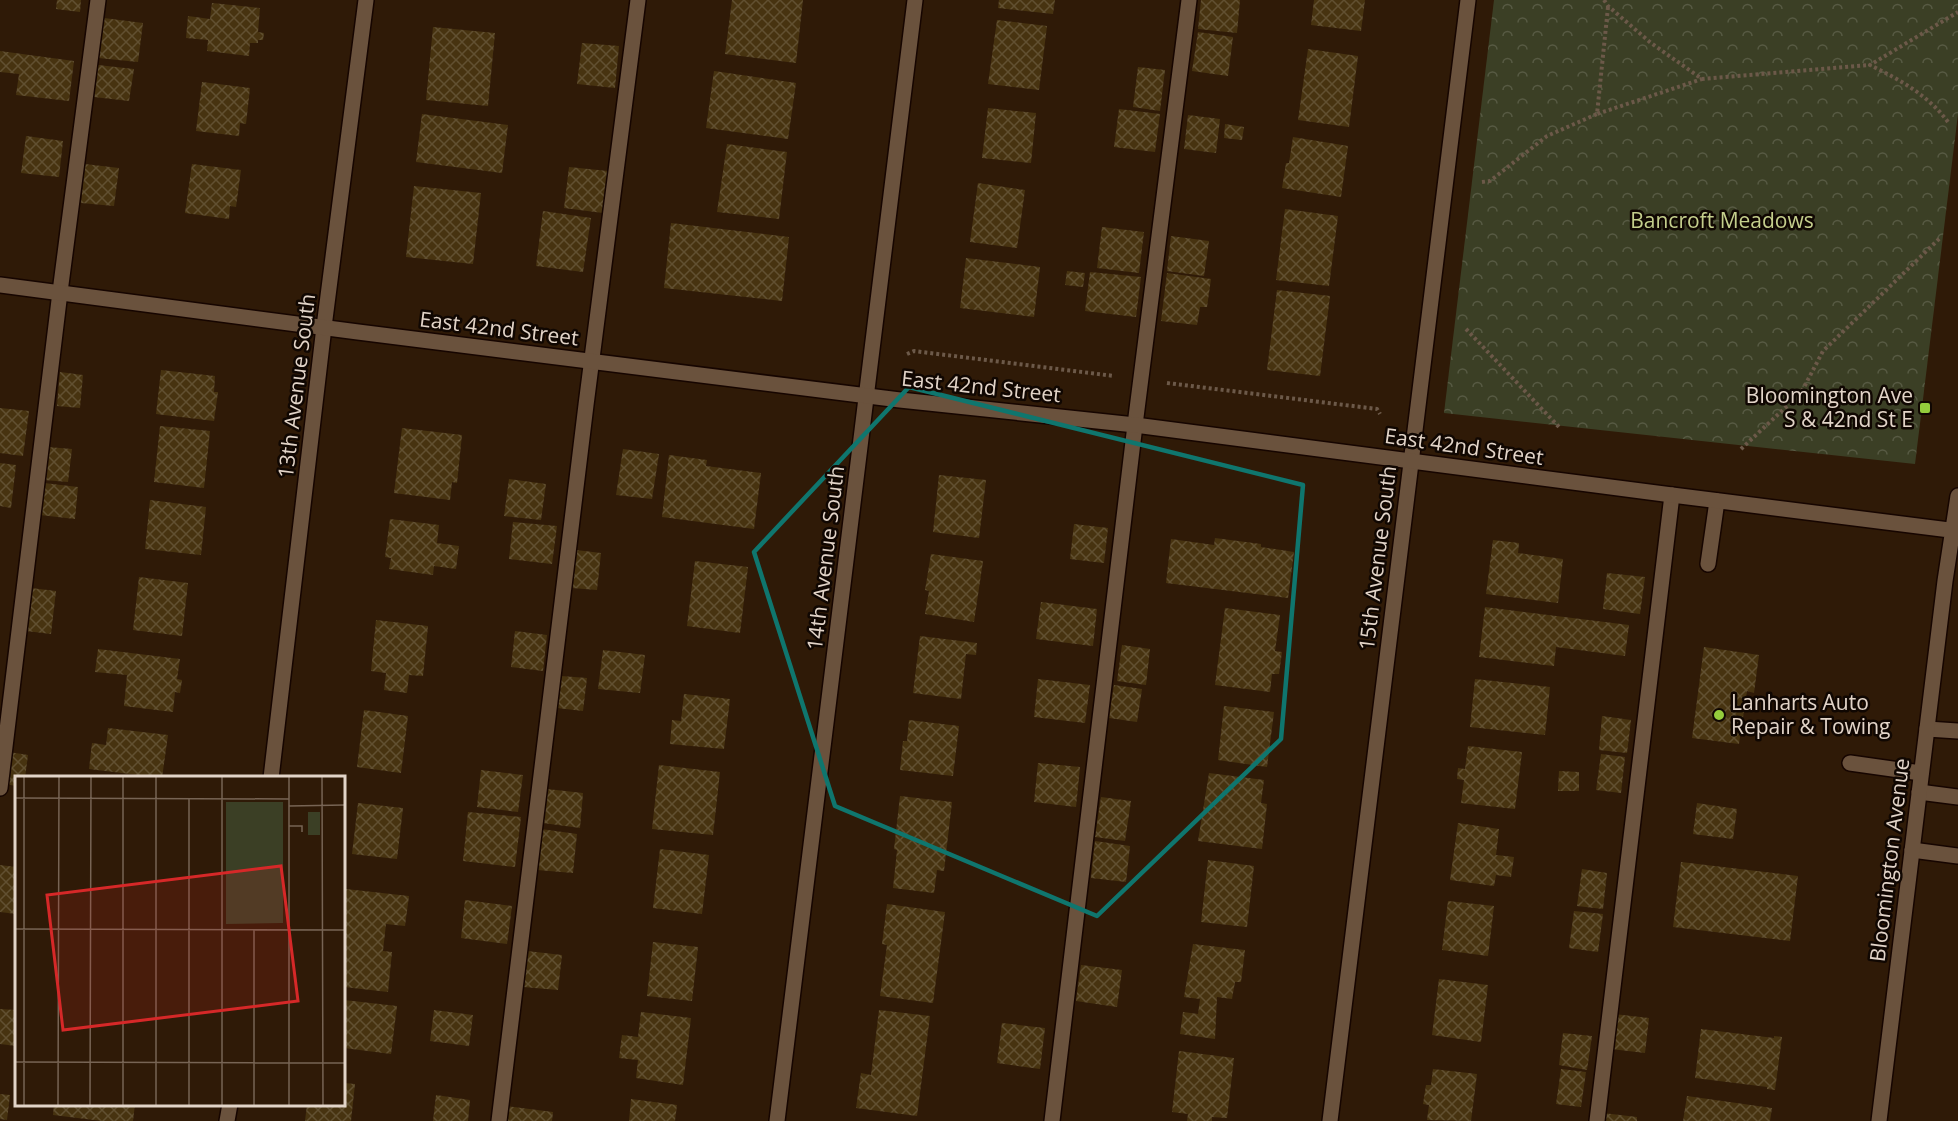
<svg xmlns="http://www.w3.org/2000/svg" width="1958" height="1121" viewBox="0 0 1958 1121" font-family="'Open Sans',sans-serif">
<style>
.park{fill:url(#park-crowns)}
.building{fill:url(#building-cross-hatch)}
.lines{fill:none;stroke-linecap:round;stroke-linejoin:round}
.service-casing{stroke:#160500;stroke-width:18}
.minor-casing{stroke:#160500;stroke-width:18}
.tertiary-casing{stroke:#160500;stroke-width:18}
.path{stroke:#6c5949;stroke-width:4;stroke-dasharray:3 3;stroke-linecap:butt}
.service{stroke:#6a523d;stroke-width:15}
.minor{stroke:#6a523d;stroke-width:15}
.tertiary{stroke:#6a523d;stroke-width:15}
.marked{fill:none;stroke:#0f766e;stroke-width:4.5;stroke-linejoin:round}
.poi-dot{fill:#94cc3c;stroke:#100702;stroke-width:2}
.labels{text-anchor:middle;stroke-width:5;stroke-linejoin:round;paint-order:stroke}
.park-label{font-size:21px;fill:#c4ce8c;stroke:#100702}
.street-label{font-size:21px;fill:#e2d4c8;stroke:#100702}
.poi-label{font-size:21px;fill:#e2d4c8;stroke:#100702;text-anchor:end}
.inset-road{fill:none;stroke:#776454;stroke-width:1.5}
.view{fill:#d62828;fill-opacity:0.15;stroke:#d62828;stroke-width:3}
.inset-edge{fill:none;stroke:#e2d4c8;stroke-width:3}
</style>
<defs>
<pattern id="park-crowns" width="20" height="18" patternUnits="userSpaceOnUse" patternTransform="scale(1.5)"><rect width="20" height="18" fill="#3b3f25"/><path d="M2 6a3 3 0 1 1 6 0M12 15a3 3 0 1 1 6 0" fill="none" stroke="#575a43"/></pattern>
<pattern id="building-cross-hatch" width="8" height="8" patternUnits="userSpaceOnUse" patternTransform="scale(1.5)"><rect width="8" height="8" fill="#473310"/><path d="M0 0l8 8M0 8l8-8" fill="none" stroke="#615031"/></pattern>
</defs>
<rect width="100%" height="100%" fill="#2f1a07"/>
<path class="park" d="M1494,0H1958V114L1915,464L1444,413Z"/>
<path class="building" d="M57,0H81L80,12L56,9Z
M732,0H803L796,63L725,54Z
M999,0H1055L1053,14L998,8Z
M1201,0H1240L1237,33L1198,29Z
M1314,0H1365L1361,31L1311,25Z
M212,3L260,8L258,32L264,33L263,40H258V43H250L249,56L207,51L208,40L186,38L188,16L210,19Z
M104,18L143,23L138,62L98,58Z
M997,20L1047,26L1039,90L988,84Z
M433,27L495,33L488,106L426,100Z
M1198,32L1233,37L1228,76L1192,71Z
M582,43L619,46L615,88L577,84Z
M1308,49L1358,56L1349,127L1298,120Z
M0,51L74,61L69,101L16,95L19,74L0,72Z
M98,65L134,69L129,101L94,97Z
M1138,67L1165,70L1160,111L1133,107Z
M714,71L796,83L788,139L706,128Z
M202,82L250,88L246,124L240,123L239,136L196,131Z
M988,108L1036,113L1031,163L982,158Z
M1119,109L1160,114L1155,152L1114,147Z
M422,114L508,125L502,173L416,162Z
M1188,115L1220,119L1216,153L1184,149Z
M1225,124L1244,127L1242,140L1224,138Z
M26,136L63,141L59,177L21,173Z
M1293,137L1348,146L1341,197L1282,188L1286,163H1289Z
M727,144L787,152L779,219L717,212Z
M85,164L119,168L114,206L81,203Z
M192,164L241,170L236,207L230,206L229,219L185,213Z
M569,167L608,171L603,213L564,208Z
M978,183L1025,190L1017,248L970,242Z
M414,186L481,193L473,264L406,257Z
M1285,209L1338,216L1329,286L1276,280Z
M543,211L591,218L583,272L536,266Z
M671,223L789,237L782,301L664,288Z
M1102,227L1144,232L1139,273L1097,268Z
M1171,236L1209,241L1204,276L1167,271Z
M966,258L1040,267L1034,317L960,308Z
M1067,271L1085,273L1083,287L1065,285Z
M1090,272L1141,277L1136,317L1085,311Z
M1167,273L1211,279L1207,307H1200L1197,325L1161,321Z
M1277,290L1330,296L1320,376L1267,370Z
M161,370L215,376L214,392H218L214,421L156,414Z
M60,372L83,375L80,408L57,406Z
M0,408L29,411L23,456L0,453Z
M160,426L210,431L204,488L154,482Z
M402,428L462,435L457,483L452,482L450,500L394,493Z
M48,447L72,449L68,482L44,480Z
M623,449L659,454L652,499L616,495Z
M669,455L707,460L706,466L761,473L754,529L662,517Z
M0,463L16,465L11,508L0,506Z
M939,475L986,480L979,538L933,532Z
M509,479L546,484L541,520L504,516Z
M44,483L78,487L75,519L40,515Z
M150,500L206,507L201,555L145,549Z
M390,519L439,525L437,543L459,546L456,569L434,566L433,575L389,569L391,558L385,557Z
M513,522L557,526L552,564L509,559Z
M1074,524L1108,528L1104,563L1070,559Z
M1215,538L1261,544V547L1294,552L1288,598L1166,583L1171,539L1214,545Z
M1493,540L1519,543L1518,553L1563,559L1558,603L1486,594Z
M576,550L601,553L597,590L572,588Z
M931,554L983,561L974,622L925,614L929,591L925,590Z
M695,561L748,567L740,633L687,626Z
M1607,573L1645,577L1640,614L1603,609Z
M139,577L188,583L182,636L133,630Z
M31,588L56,591L51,634L26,631Z
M1041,602L1097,609L1093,646L1036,639Z
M1485,607L1629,625L1625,656L1556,647L1554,666L1479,657Z
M1225,608L1280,615L1275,651L1282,652L1279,674H1272L1270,692L1215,685Z
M376,620L428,626L423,676L409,675L407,693L384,690L386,673L371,671Z
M515,631L547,635L543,671L511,667Z
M920,636L977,643L976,655L966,654L961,699L913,693Z
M1122,645L1150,649L1146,685L1117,681Z
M1704,647L1759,655L1754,693L1747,691L1739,744L1692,738Z
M98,649L180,659L177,679L182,680L180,693L175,692L173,712L124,706L127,675L95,672Z
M603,650L645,655L640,693L598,689Z
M561,676L587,678L583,711L557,708Z
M1038,679L1090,685L1085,723L1034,717Z
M1475,679L1550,687L1545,735L1470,727Z
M1114,685L1142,689L1137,722L1109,718Z
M684,694L730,699L724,749L670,744L672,720L681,721Z
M1224,706L1274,712L1267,767L1218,760Z
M364,710L408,716L401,773L357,767Z
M1602,716L1631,720L1627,753L1599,750Z
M909,720L959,726L953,776L900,770L903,741H907Z
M108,728L168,735L162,778H138V775L89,769L92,743L106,745Z
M1468,746L1522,752L1515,809L1461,803L1464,780L1457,779L1458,768L1465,769Z
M9,752L28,755L25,778H16V786L5,784Z
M1601,754L1625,757L1621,793L1596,790Z
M1038,763L1080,767L1076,807L1034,802Z
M659,765L720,772L713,835L652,829Z
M481,770L523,775L518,812L477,807Z
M1559,771L1579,772V791H1558Z
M1209,773L1264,780L1261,803L1267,804L1262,849L1198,841Z
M547,789L583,793L580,828L543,823Z
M900,796L952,802L944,871L937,870L934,893L893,888L897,850L894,849Z
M1101,797L1131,801L1125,841L1095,837Z
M358,803L403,808L397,859L352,854Z
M1697,803L1737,809L1733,839L1693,834Z
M468,812L521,817L515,867L463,861Z
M1458,823L1499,829L1496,855L1514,857L1511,877L1496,875L1494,886L1450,880Z
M541,829L577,834L573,873L537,870Z
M1095,841L1130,846L1126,882L1091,878Z
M660,849L709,855L702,914L653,908Z
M1208,860L1254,866L1247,927L1201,922Z
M1681,862L1798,876L1790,941L1673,927Z
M0,865L16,867V914L0,912Z
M1582,869L1607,873L1603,909L1577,906Z
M346,889L409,896L405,926L386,924L383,951L392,952L388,992L344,987V910Z
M465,900L512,906L507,944L461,938Z
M1448,901L1494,906L1488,956L1442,950Z
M887,904L945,912L933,1003L880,996L887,945L882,944Z
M1574,911L1603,914L1598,952L1569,948Z
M653,942L698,947L692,1001L647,996Z
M1193,944L1245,950L1241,982H1235L1232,999L1217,997L1215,1039L1180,1034L1183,1012L1198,1014L1200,999L1184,997Z
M527,951L562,955L558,990L523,987Z
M1081,965L1122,970L1117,1007L1076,1001Z
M1439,979L1488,985L1481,1042L1432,1035Z
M344,1000L397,1006L391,1054L344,1048Z
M0,1009L16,1010V1046L0,1044Z
M434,1010L473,1015L469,1046L430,1041Z
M879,1010L930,1016L917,1116L856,1108L861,1073L871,1075Z
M641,1012L691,1018L683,1085L636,1078L638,1060L619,1058L622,1035L638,1037Z
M1614,1014L1649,1018L1645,1053L1611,1049Z
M1002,1023L1045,1028L1040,1069L997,1063Z
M1701,1029L1774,1038V1036L1782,1037L1775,1090L1767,1089V1087L1695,1078Z
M1563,1033L1592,1036L1587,1070L1559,1065Z
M1179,1051L1234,1058L1227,1118L1212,1117V1121H1187L1188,1114L1172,1112Z
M1433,1069L1477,1074L1471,1121L1427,1120L1429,1105L1423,1104L1426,1085H1431Z
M1561,1069L1586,1072L1581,1107L1556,1104Z
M344,1083L355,1084L351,1121H305L307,1104H344Z
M0,1094L10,1095L7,1120L0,1119Z
M436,1095L470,1100L468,1121H433Z
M1687,1096L1772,1108L1770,1121H1683Z
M631,1099L677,1105L675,1121H629Z
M54,1104H135L133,1121H102L53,1115Z
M506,1106L553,1112L552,1121H504Z
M1603,1113L1637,1117V1121H1602Z"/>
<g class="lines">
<defs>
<path id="service" d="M1708,564L1717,501
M1927,729L1958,731
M1850,763L1921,773
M0,788L60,292L98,0
M1919,792L1958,797
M1912,850L1958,856
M499,1121L586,405L638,0
M1052,1121L1135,425L1189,0
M1597,1121L1672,495"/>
<path id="minor" d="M271,778L324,327L366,0
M227,1121L230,1104
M777,1121L915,0
M1330,1121L1468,0"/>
<path id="tertiary" d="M0,285L358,332L900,400L1135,425L1672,495L1958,531
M1879,1121L1945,581L1958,496"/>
</defs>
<use href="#service" class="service-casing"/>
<use href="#minor" class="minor-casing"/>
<use href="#tertiary" class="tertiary-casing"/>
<path class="path" d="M1604,0L1608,6L1651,43L1702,79L1870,65
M1608,7L1597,114L1702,79
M1948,122C1928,95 1900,80 1870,65L1958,12
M1482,182L1490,181L1547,136L1597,114
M1466,329L1559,427
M907,354L914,351L1114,376
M1167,383L1377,409L1380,414
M1741,449L1801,393L1823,351L1940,238"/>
<use href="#service" class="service"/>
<use href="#minor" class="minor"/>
<use href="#tertiary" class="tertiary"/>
</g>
<path class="marked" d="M909,387L1303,485L1281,739L1097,916L835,806L754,552Z"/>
<g class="poi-dot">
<rect x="1919" y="402" width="12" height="12" rx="3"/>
<circle cx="1719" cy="715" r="6"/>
</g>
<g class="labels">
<g class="park-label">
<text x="1722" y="228">Bancroft Meadows</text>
</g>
<g class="street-label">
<text transform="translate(499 329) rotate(7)" y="7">East 42nd Street</text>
<text transform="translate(297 386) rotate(-83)" y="7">13th Avenue South</text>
<text transform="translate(981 387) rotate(6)" y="7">East 42nd Street</text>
<text transform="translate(1464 447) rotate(8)" y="7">East 42nd Street</text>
<text transform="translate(826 558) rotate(-83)" y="7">14th Avenue South</text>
<text transform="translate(1378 558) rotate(-83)" y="7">15th Avenue South</text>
<text transform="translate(1890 860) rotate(-83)" y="7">Bloomington Avenue</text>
</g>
<g class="poi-label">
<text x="1913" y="403">Bloomington Ave<tspan x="1913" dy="24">S &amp; 42nd St E</tspan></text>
<text x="1731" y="710" text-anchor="start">Lanharts Auto<tspan x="1731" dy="24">Repair &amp; Towing</tspan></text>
</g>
</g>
<g transform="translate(15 776)">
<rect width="330" height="330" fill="#2f1a07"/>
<path d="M268,26V147L211,148V26Z" fill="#3b3f25"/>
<path d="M293,36H305V59H293Z" fill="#3b3f25"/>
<path class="inset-road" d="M307,0L308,330M0,22L274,23M274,30L330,29M274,50H287V56M0,153L330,154M239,154V330M0,286L330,287M9,330V0M43,330L44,0M75,330L76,0M108,330V0M141,330V0M174,330V23M207,330V0M274,330V0"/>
<path class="view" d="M266,90L283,225L48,254L32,119Z"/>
<rect width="330" height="330" class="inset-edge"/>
</g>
</svg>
